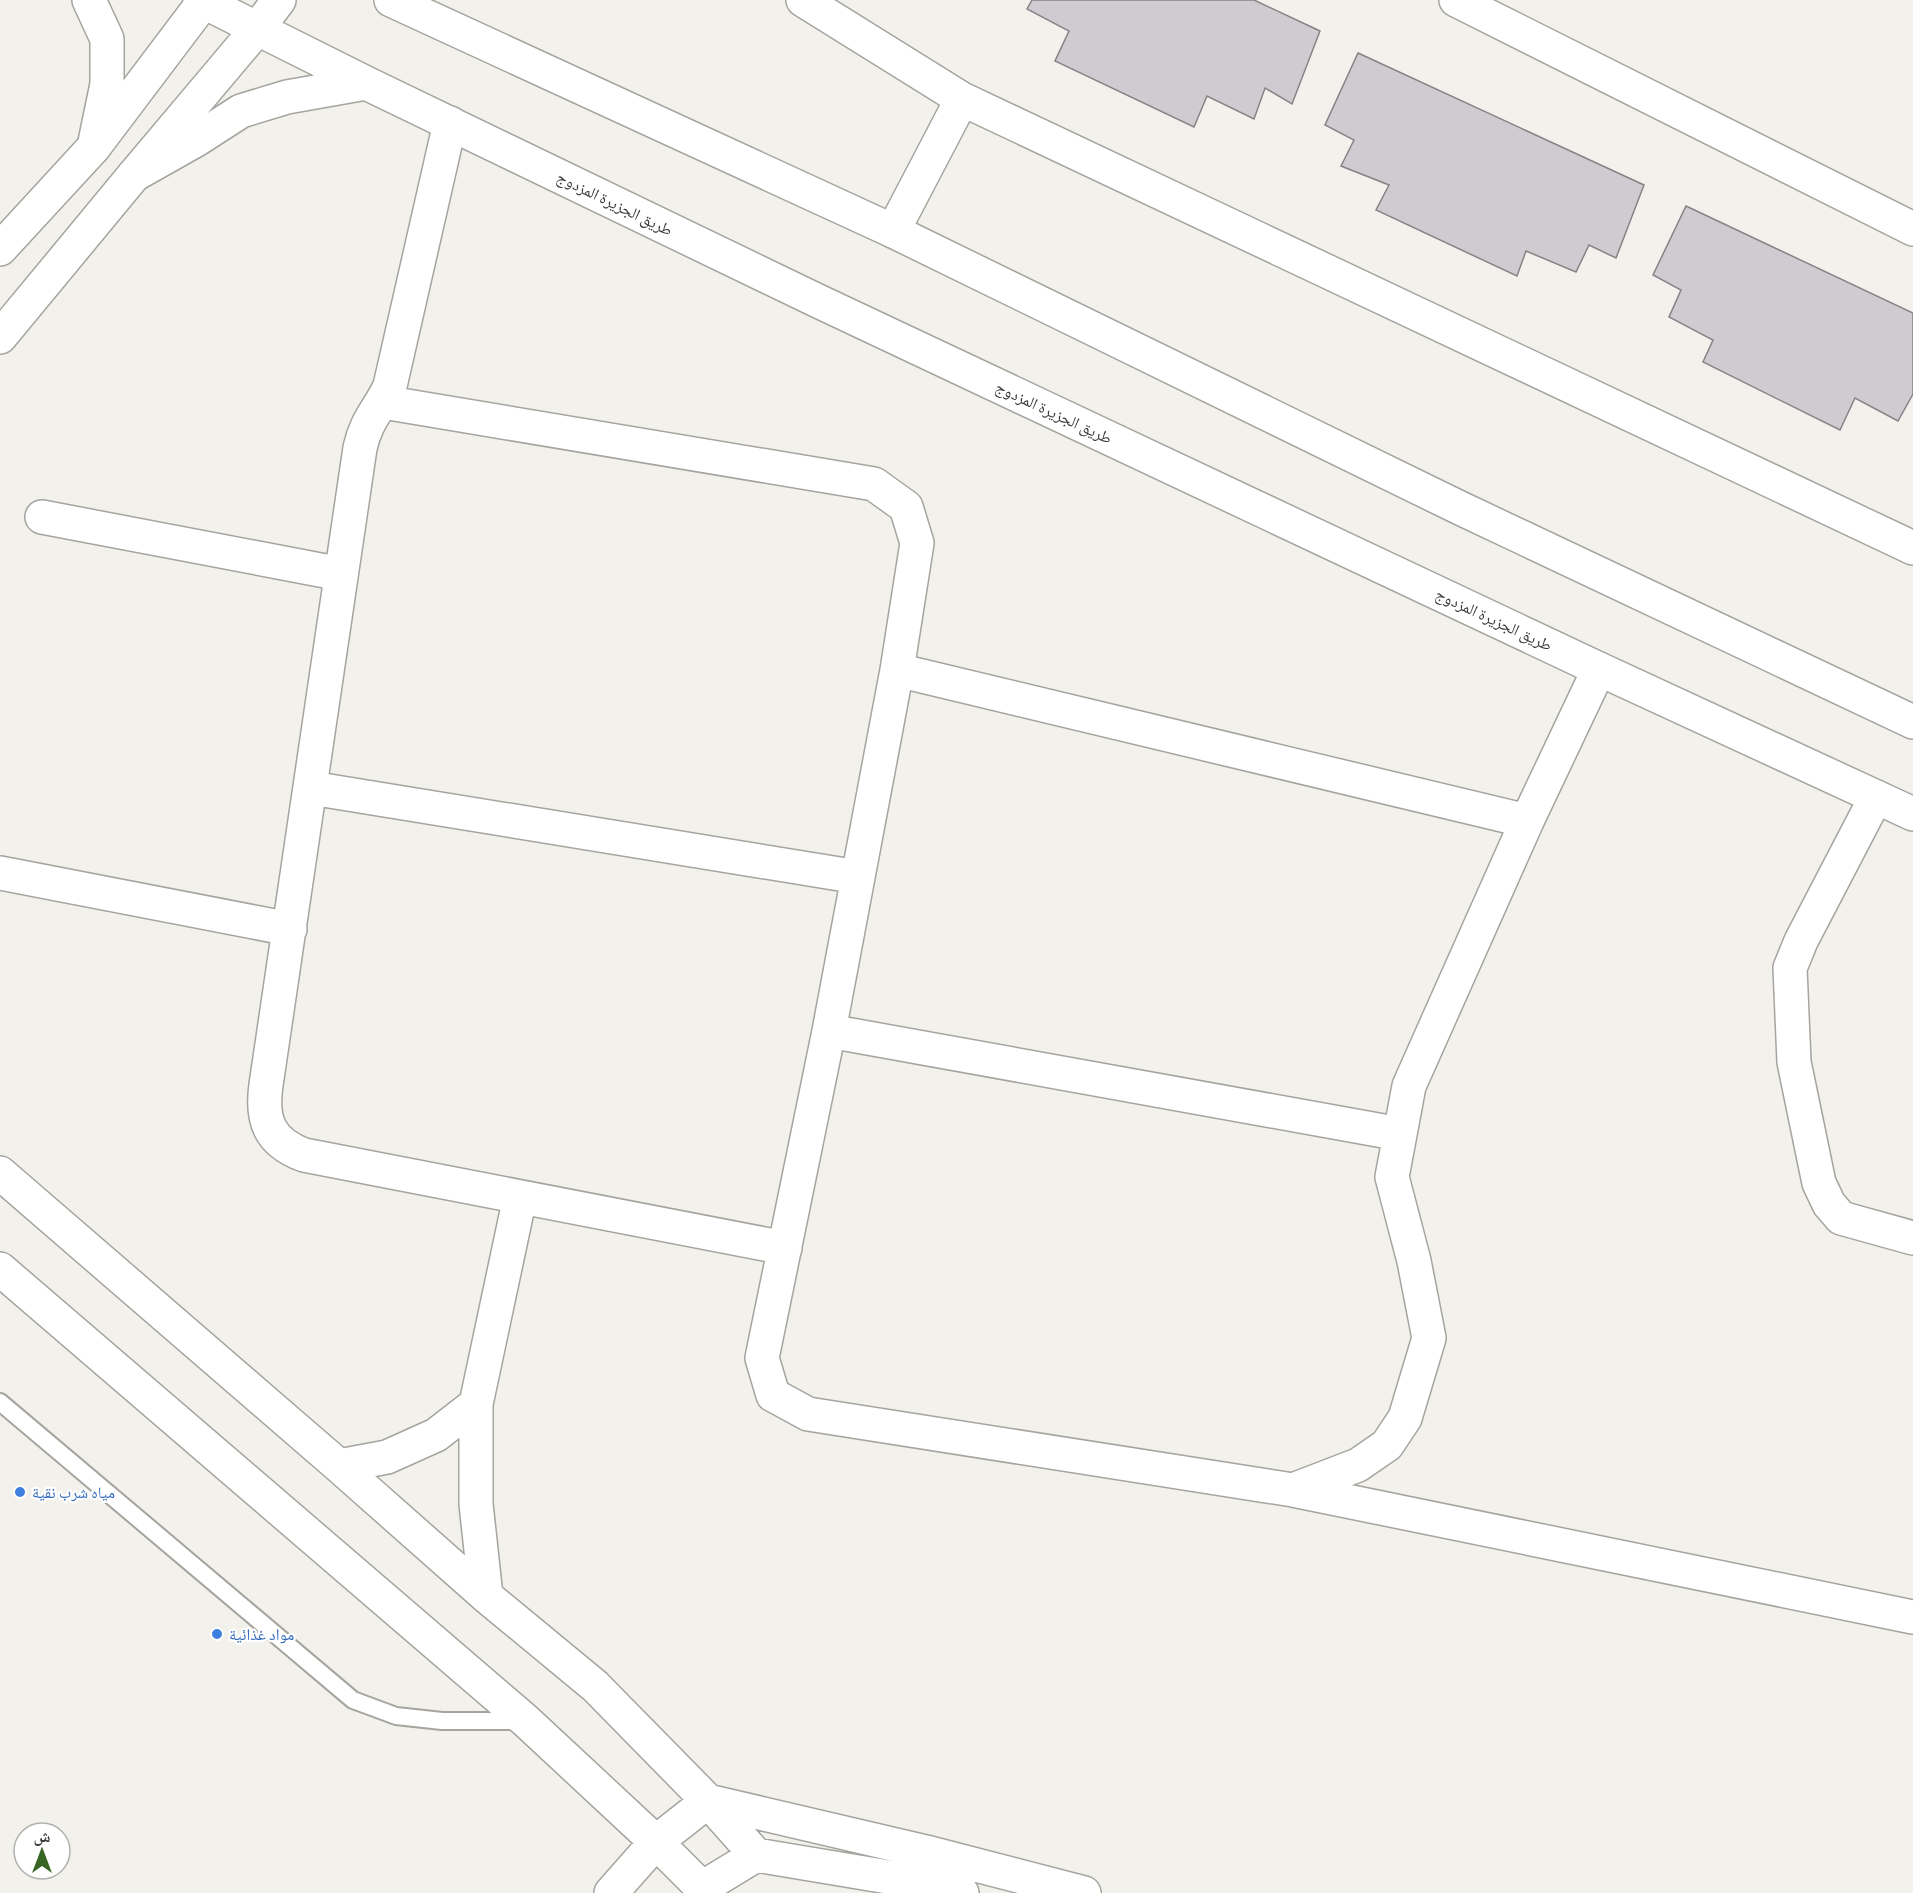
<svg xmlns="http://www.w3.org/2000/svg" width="1913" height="1893" viewBox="0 0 1913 1893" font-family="'Source Sans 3','Noto Naskh Arabic',sans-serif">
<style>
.building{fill:#d0cbd0;stroke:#868286;stroke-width:1.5}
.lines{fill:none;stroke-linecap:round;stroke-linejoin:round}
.lane-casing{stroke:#a5a49f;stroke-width:20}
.street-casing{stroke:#a5a49f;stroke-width:36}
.secondary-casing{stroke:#a5a49f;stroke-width:36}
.lane{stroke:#fff;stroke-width:16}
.street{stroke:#fff;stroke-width:33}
.secondary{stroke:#fff;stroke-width:33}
.shop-dot{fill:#3f7fe0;stroke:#fff;stroke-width:2}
.labels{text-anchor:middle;stroke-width:4.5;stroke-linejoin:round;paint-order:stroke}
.street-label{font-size:16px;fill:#3c3b39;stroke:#fff}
.shop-label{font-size:16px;fill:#366cbe;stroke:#fff;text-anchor:start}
</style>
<rect width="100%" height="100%" fill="#f2f1eb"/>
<path class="building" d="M1032,0H1254L1320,31L1292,104L1265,88L1254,119L1207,96L1194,127L1055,61L1069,31L1027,9Z
M1358,53L1644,185L1616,258L1589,245L1576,272L1526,251L1517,276L1376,210L1389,185L1341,166L1354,140L1325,125Z
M1686,206L1913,313V394L1898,421L1855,398L1840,430L1703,362L1713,340L1669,317L1681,290L1653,275Z"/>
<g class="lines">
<defs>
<path id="lane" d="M0,1402L353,1700L396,1716L442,1721H523"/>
<path id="street" d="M803,0L962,99L1913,548
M1456,0L1913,229
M450,123L390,386C379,410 366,420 360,448L266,1085C261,1120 269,1142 304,1155L785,1248
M893,231L962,99
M0,249L94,147L205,0
M0,337L134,175L257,29L279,0
M383,402L874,484L906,507L917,543L897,670L829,1031L762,1358L773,1395L808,1414L1293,1490L1913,1617
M42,517L341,574
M897,670L1527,821
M311,788L858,877
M1876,797L1801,941L1790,968L1794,1062L1819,1183L1829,1204L1841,1218L1913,1238
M0,873L290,929
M829,1031L1400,1134
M0,1173L339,1466L486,1596L595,1686L708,1801L756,1855
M0,1269L526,1721L656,1842L702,1888L756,1855L924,1883L962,1893
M339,1466L387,1457L436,1435L476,1404
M1293,1490L1358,1465L1387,1445L1405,1418L1429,1338L1414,1261L1392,1177L1409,1086L1527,821L1599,669
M486,1596L476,1504V1404L520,1197
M708,1801L926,1852L1084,1893
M611,1893L656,1842L708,1801"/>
<path id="secondary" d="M89,0L107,39V84L94,147
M200,0L366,83L818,301L1599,669L1913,814
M391,0L893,231L1460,508L1913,722
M134,175L196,140L241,111L287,97L366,83"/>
</defs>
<use href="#lane" class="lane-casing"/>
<use href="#street" class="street-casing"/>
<use href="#secondary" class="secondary-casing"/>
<use href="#lane" class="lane"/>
<use href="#street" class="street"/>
<use href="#secondary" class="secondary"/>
</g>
<g class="shop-dot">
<circle cx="20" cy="1492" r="6"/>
<circle cx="217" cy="1634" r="6"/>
</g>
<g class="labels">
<g class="street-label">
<text transform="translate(615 203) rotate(26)" y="6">طريق الجزيرة المزدوج</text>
<text transform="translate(1054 412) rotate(25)" y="6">طريق الجزيرة المزدوج</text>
<text transform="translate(1494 619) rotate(25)" y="6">طريق الجزيرة المزدوج</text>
</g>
<g class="shop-label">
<text x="32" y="1498">مياه شرب نقية</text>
<text x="229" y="1640">مواد غذائية</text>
</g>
</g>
<g transform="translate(42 1851)"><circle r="28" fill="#ffffff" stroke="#b1b1b0" stroke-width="1.5"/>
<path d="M0-4.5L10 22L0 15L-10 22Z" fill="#376523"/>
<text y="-9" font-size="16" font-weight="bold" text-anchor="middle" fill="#3c3b39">ش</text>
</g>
</svg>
